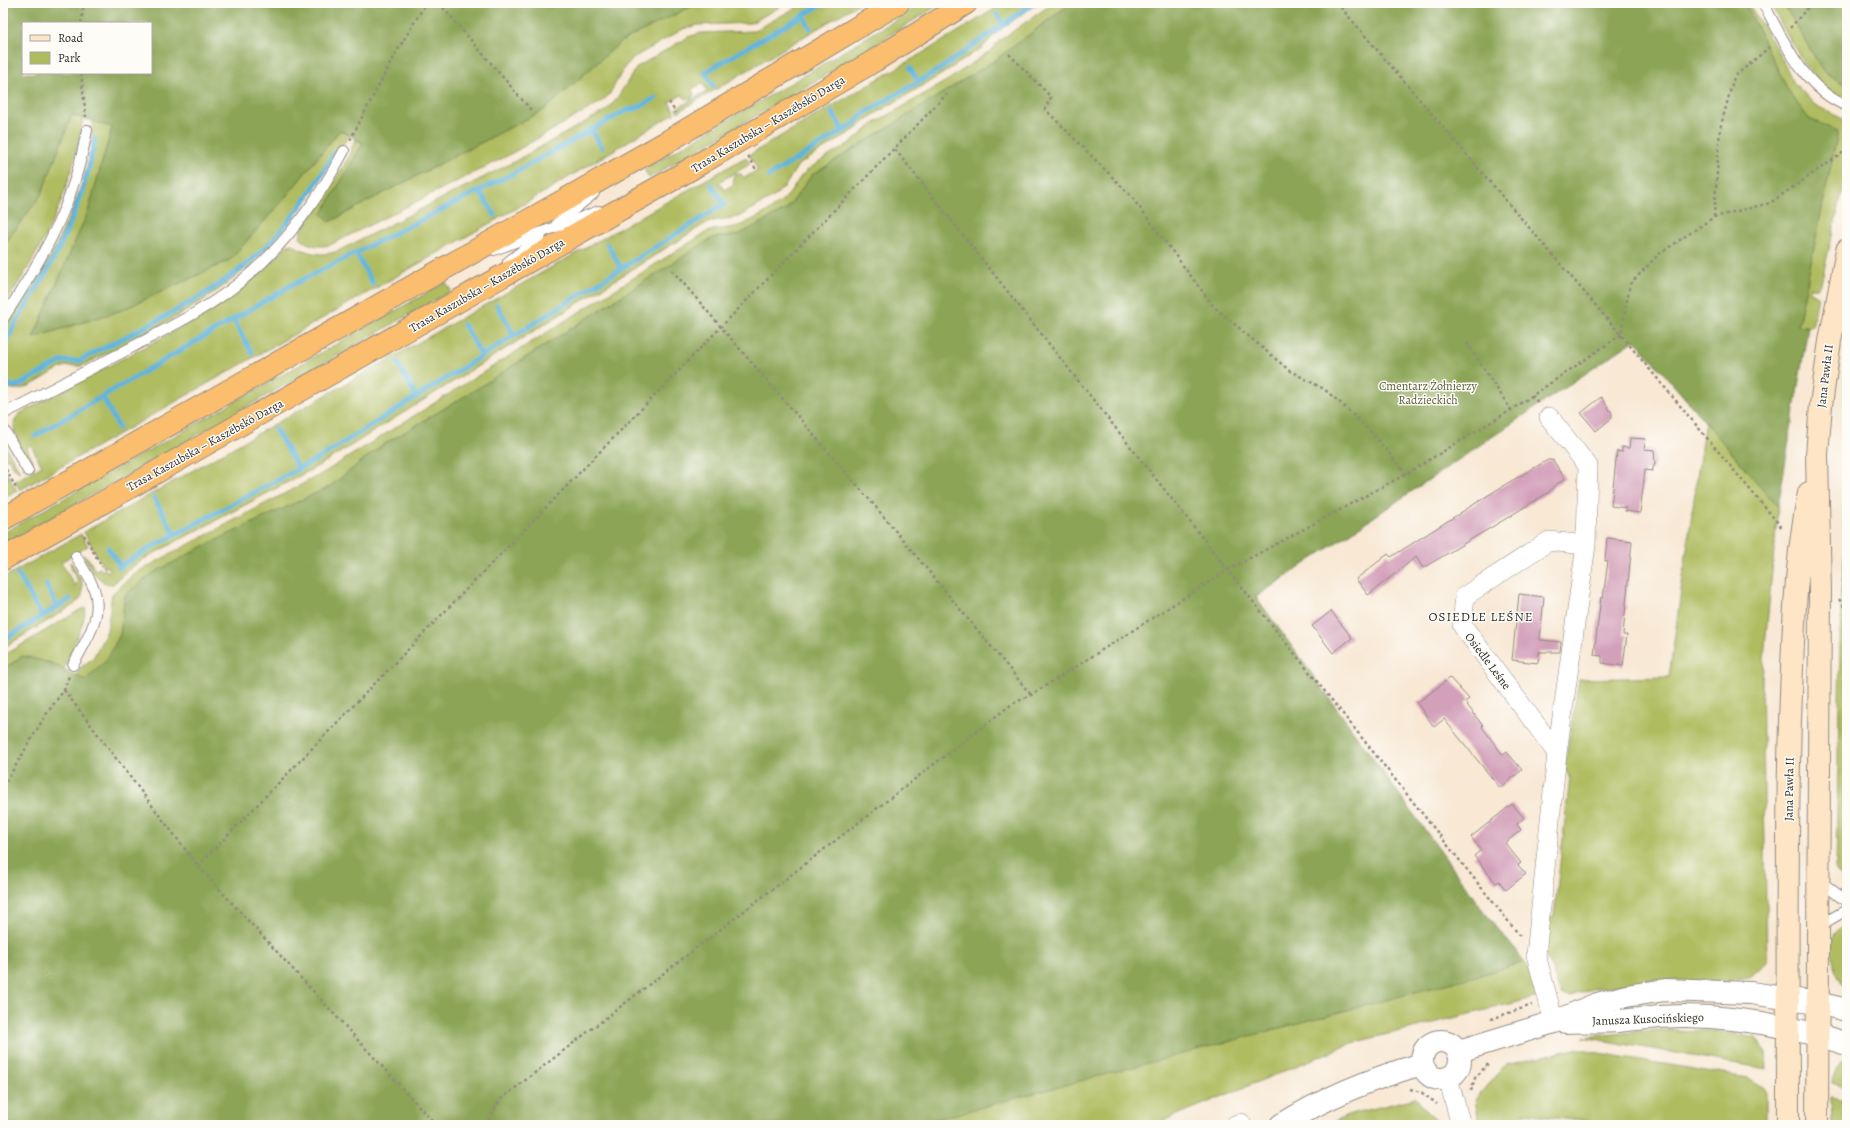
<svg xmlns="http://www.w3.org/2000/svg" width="1850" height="1128" viewBox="0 0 1850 1128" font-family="Alegreya,serif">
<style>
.green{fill:#afbc5e;stroke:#6d7444}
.forest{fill:#8ba455;stroke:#5b6840;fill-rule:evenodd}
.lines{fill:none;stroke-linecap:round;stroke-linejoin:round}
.stream{stroke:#61b5dd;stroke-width:5}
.building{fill:#d3a0ba}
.service-casing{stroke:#928a80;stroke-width:12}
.minor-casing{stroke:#928a80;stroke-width:20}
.tertiary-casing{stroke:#928a80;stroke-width:24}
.secondary-casing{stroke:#928a80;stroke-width:24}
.motorway-casing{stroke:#928a80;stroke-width:24}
.path{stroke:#928a80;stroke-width:2.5;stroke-dasharray:3 3;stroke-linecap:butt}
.service{stroke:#fff;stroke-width:10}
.minor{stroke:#fff;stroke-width:19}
.tertiary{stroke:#fff;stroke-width:22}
.secondary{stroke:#fde5c5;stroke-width:22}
.motorway{stroke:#fbbd6e;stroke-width:22}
.labels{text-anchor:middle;stroke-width:3;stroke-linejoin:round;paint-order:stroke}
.street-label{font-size:12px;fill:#2b2b2b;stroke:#fdfcf7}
.park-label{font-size:12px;fill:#595e3d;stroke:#fdfcf7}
.neighbourhood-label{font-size:13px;letter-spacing:1px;fill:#2b2b2b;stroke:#fdfcf7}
</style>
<rect width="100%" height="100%" fill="#fdfcf7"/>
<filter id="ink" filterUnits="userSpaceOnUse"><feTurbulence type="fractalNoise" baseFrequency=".025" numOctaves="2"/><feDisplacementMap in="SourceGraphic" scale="8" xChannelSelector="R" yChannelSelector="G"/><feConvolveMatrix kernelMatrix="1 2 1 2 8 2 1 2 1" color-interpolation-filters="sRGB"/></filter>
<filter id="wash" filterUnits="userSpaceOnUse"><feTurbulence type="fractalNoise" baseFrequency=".012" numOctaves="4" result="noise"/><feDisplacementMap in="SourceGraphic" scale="16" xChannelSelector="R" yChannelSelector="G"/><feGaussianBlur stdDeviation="0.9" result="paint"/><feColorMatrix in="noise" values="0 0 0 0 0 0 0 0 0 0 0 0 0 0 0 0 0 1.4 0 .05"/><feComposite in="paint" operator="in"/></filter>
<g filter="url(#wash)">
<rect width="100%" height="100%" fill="#f8e8d4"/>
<path class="green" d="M756,3H787L751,23L697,25L683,29L633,58L624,68L609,95L601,102L507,156L332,244C322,248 308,246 300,238L301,230L315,212L340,172L350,155L355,139L363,143L322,214L330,222L372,199L544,110L622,41L692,6H751Z
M804,3H860L678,112L676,109L707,91L703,83L692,89L694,95L691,99H686L682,95L669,102L675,113L531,200L20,490L15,481L42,466L30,444L27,448L32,459V465C24,451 5,430 19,414L208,313C236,294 260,274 283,251L285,246L292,244C296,246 299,249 303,250C315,255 327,255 338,251L508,165L605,111L615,101L637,67L688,37L701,33L754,31Z
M923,3H942L814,82L649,178L644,169L808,73Z
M1004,3H1038L997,32L983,47L942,74L873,115L856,129L798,165L785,186L775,196L738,217L713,221L703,225L320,465L149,556L132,567L113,584H106L94,574L83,555L88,558L95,570L100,568L102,571L105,569L107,572L110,570L108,566L104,568L84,532L746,157L750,164L719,182L724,190L734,184L732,179L735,174H741L744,178L758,170L749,155L751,154C835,103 921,56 1004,3Z
M1053,3H1071L994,61L812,175L787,209L738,235L712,238L472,392L381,446L329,487L206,545L125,595L120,635L105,662L85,680L76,675L80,668L93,658L107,631L112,594L135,573L323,473L705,233C717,227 731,230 743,224C757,218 781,205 789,194C795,187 798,178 805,172C826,155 852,146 870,126L948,80L990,51L999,41Z
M1745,3H1748L1775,46L1794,83L1815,105L1847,121V173L1821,283L1817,288H1810L1809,291L1818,297L1812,327L1798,325L1838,131L1809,119L1788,90Z
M1770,3H1783L1823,71L1847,86V98C1814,94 1785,30 1770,3Z
M72,115L83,118C70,195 46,243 3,307V246L41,195Z
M92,121L112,127L88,212L33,338L122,310L230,260L283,200L340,130L349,135C346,142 340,147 337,152C304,212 261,264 202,301C164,326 122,345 82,366C76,366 68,365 63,367C46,374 21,399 3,385C3,370 0,351 3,337C6,322 25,298 34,284C57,248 98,164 92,121Z
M446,282L451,291L3,545V533Z
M1705,420L1778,507L1762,679L1767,962L1749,978L1731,981L1665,980L1596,988L1570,996L1561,994L1544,950L1546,921L1554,915L1570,777L1564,769L1579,679L1669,677Z
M3,442L5,445L20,472L15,469L9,459H3Z
M3,466L17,491L3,499Z
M81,534L88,546L61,562L75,586L78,581L71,568V562L82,582V596L75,604L3,648V578Z
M1841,592L1847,600V880L1836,871Z
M83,608L86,609L82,625L64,669L51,663L23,656L3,669V656Z
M1847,924V990C1833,973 1819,936 1847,924Z
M1525,962L1538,997L1352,1043L1153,1125H912Z
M1656,1030L1718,1031L1756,1038L1766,1053L1767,1069L1583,1037Z
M1575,1049L1748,1078L1766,1090V1125H1621L1523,1113L1509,1125H1479L1475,1099L1506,1064Z
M1847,1060V1088L1832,1083C1833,1072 1837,1065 1847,1060Z
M1831,1097L1847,1100V1125H1832Z
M1416,1098L1439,1125H1328L1347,1115Z"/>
<path class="forest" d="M3,3H756L751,6H692L622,41L544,110L372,199L330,222L322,214L363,143L340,130L283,200L230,260L122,310L33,338L88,212L112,127L72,115L41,195L3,246ZM23,23H151V73H23Z
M1071,3H1745L1788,90L1809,119L1838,131L1798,325L1808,327L1778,507L1635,340L1256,597L1486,914L1525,962L1480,975L915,1125H3V669L23,656L51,663L85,680L105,662L120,635L125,595L153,573L206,545L329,487L381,446L472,392L712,238L738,235L787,209L812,175L994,61Z
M1783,3H1847V86L1823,71Z
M1847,531V600L1841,592Z"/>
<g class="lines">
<path class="stream" d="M997,14L1004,24
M803,16L810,28
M910,68L919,82
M713,86L705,72L824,3
M832,112L843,131
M591,129L602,148
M769,176L854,124L863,114L940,69L1034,3
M711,184L724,205
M479,191L495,215
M607,244L621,268
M356,253L373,284
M497,305L514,335
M233,319L252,353
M464,325L481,355
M3,348C15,321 32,297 47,271C70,229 87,186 95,139
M397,362L416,396
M3,381L12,386L19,385L62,361H79C138,329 203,302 254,258C285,231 315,188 335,152
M102,396L119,428
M275,429L299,469
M35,436L290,286L514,173L625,111L637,108L656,98
M154,498L175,535
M108,548L121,567
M119,567L150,548L319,458L724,204
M18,574L42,616
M46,584L57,607
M3,640L70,599"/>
</g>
<g id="blocks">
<path class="building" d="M1601,397L1612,413V418L1596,431L1581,413Z
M1630,438L1646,439L1644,449L1654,450L1655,463L1652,471L1645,470L1640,513L1625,511L1626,508L1611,506L1617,451L1622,452V447L1629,448Z
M1548,460H1553L1565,479L1555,485L1549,492L1502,521L1423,568L1416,557L1368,595L1356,579L1388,554L1391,557L1506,484Z
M1607,538L1632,541L1623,635H1627L1623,666L1602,663V656L1594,655L1601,597L1603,598L1608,561H1605Z
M1519,594L1544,597L1540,640L1561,642L1560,652H1539L1538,663L1512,660Z
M1331,611L1352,638L1333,653L1312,626Z
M1450,678L1469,699L1465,702L1483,726L1482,727L1503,755L1507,752L1522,770L1500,788L1444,719L1434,727L1417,703Z
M1512,804L1524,818L1517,824L1521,830L1505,843L1521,863L1518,865L1526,874L1506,890L1499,881L1496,883L1474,856L1481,850L1471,837Z"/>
</g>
</g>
<g filter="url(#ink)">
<use href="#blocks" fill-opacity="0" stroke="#928a80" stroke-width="1"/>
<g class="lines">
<defs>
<path id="service" d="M1763,3C1784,41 1804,89 1847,106
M557,223L594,193
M494,250L599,211
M508,262L541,236
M3,319C44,256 74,205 87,130
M3,414C48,391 93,368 138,344C172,326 208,308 239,283C284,247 317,202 344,151
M3,428L28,471
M73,665C85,642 104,617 94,589C90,578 82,567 76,556
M1819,880L1847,902
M1817,927L1843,912H1847"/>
<path id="minor" d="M1549,417L1588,466L1586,545
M1554,1022L1536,955L1557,753L1586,545L1549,541L1465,596L1462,625L1557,753
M1448,1078L1461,1125
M1235,1125L1241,1123"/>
<path id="tertiary" d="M1565,1022C1583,1021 1600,1022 1618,1021C1640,1019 1662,1016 1685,1016C1740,1017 1795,1027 1847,1044
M1422 1060a19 19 0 1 1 38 0a19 19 0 1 1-38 0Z
M1459,1051L1554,1022L1597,1004L1626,996L1665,990L1751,993L1817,1003L1847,1010
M1281,1125C1324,1098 1373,1078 1422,1064"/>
<path id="secondary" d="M1788,1125C1788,990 1786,855 1790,721C1793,644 1794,568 1809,493
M1817,1125L1820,592L1817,454L1821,405L1830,341L1847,250"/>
<path id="motorway" d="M3,519L665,143L898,3
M3,559L684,173L874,61L966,3"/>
</defs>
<use href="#service" class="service-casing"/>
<use href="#minor" class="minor-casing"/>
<use href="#tertiary" class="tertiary-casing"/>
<use href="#secondary" class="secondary-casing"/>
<use href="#motorway" class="motorway-casing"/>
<path class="path" d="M439,3L531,110
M1337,3L1621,335L1783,529
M81,23L84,3
M1790,28L1812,3
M1009,54L1051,97L1045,109L1131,196L1214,307L1290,371L1324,389L1345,407L1373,434L1406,474
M81,73L86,117
M669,102L676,113
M350,140L396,53L426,3
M748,156L757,171
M1714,217L1720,129L1734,77L1772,45
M672,270L874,505L1031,695
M1467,343L1511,410
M1532,395L1539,404
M3,464L17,490
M84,535L102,567
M1839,599L1847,610
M64,690L198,866L436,1125
M3,787L45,716L64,690L69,676
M198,866L947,94
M1520,936L1228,570L1406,474L1511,410L1621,335L1630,284L1659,254L1714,217L1770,203L1847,150
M1491,1019L1532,1005
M1410,1089L1421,1092L1437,1104
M1471,1091L1475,1078L1488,1064
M485,1125L501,1099L1012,704L1031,695L1228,570L894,148"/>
<use href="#service" class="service"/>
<use href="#minor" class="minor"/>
<use href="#tertiary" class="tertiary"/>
<use href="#secondary" class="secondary"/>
<use href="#motorway" class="motorway"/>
</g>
</g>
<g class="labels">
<g class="street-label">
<text transform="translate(768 124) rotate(-31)" y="4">Trasa Kaszubska – Kaszëbskô Darga</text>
<text transform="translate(487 285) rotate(-30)" y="4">Trasa Kaszubska – Kaszëbskô Darga</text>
<text transform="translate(1825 376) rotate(-83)" y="4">Jana Pawła II</text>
<text transform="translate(205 445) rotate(-29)" y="4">Trasa Kaszubska – Kaszëbskô Darga</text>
<text transform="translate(1488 661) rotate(53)" y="4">Osiedle Leśne</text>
<text transform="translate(1789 789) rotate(-89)" y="4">Jana Pawła II</text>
<text transform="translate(1648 1019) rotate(-2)" y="4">Janusza Kusocińskiego</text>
</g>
<g class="park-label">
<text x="1428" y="390">Cmentarz Żołnierzy<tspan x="1428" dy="14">Radzieckich</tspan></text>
</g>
<g class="neighbourhood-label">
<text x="1481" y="621">OSIEDLE LEŚNE</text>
</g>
</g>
<rect width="1850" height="1128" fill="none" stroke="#fdfcf7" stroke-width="16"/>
<rect x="22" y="22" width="130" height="52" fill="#fdfcf7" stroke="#a9a8a5"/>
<rect x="30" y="35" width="20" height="6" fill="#fde5c5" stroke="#a9a8a5"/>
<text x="58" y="42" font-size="12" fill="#2b2b2b">Road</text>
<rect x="30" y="52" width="20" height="12" fill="#afbc5e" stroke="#a9a8a5"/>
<text x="58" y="62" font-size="12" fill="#2b2b2b">Park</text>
</svg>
